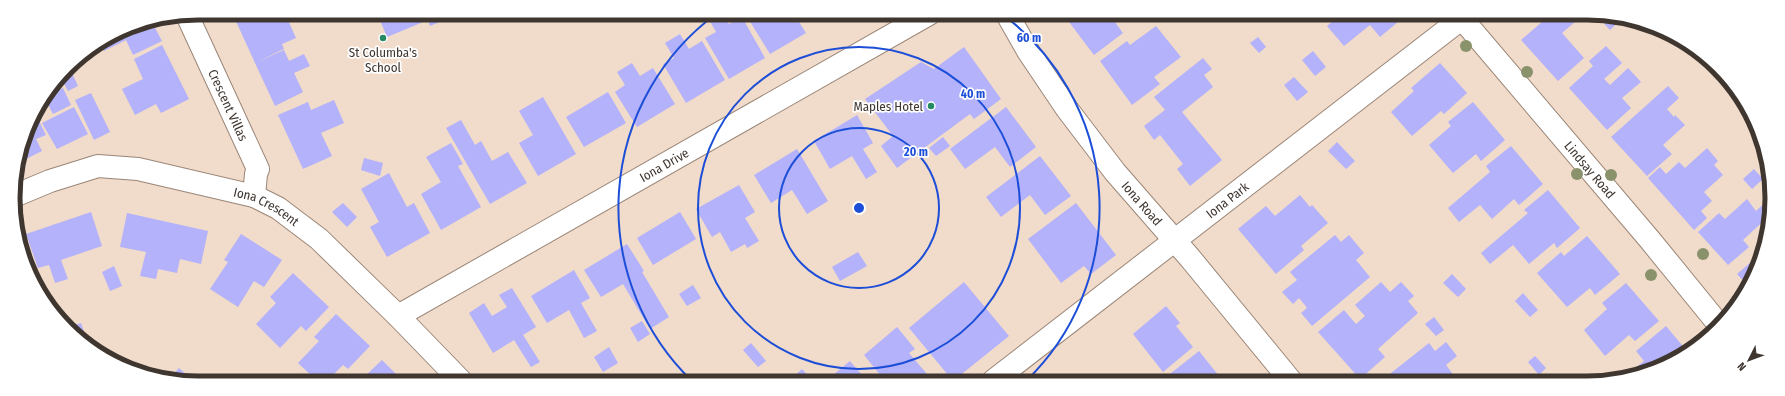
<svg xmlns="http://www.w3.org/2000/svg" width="1785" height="396" viewBox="0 0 1785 396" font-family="'Fira Sans Condensed',sans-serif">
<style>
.building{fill:#b3b2fa}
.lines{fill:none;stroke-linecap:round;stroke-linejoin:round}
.street-casing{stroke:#9a8677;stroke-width:24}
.street{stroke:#fff;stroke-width:22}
.tree{fill:#8a926b}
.ring{fill:none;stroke:#1d4ed8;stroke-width:2}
.poi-dot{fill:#258a64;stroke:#fff;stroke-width:1.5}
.labels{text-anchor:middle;stroke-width:3.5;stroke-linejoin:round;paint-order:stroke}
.poi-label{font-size:13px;fill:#3f3630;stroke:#fff}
.street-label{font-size:13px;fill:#3f3630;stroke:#fff}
.rim{fill:none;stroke:#3f3630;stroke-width:5}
.centre{fill:#1d4ed8;stroke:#fff;stroke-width:2}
.ring-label{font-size:12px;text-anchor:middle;font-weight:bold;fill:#1d4ed8;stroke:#fff;stroke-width:3.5;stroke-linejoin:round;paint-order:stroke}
</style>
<rect width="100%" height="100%" fill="#f1dbcb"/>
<path class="building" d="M243,13H291L293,18L288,20L296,38L282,44L284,49L255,63L234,17Z
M377,13H461L430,26L428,20L387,37Z
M706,14H724L729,24L742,17L765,58L729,79L705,38L716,32Z
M749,14H794L806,33L770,54L746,15Z
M799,14H820L804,23Z
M1063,14H1109L1123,33L1094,55Z
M1222,14H1234L1232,19Z
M1341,14H1403L1405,16L1380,37L1370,25L1344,46L1327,26Z
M1517,15H1532L1524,22Z
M1550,15H1583L1562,33L1584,58L1558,81L1521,40Z
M1596,15H1611L1622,19L1610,30Z
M152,22L162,41L133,55L126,40L104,51L100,44L127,27Z
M1156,26L1181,57L1154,77L1160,84L1132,105L1100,61L1127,41L1130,45Z
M680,34L689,49L702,41L725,80L686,103L663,64L674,58L665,43Z
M1258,37L1266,47L1259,53L1250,43Z
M162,45L189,99L161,113L156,104L135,115L122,89L143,79L134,59Z
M1606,46L1622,63L1604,79L1610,85L1628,68L1641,82L1622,98L1631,108L1607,130L1569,88L1593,66L1589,61Z
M964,47L1001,99L974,119L970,114L897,168L881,146L893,136L865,99L921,62L934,69Z
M284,50L289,61L304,54L310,66L294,73L303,92L275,106L255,63Z
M1313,51L1326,67L1315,76L1302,60Z
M1203,58L1212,69L1204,75L1213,87L1182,112L1222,160L1190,186L1177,169L1183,164L1160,135L1154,140L1144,126L1165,110L1154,97Z
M632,63L640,76L653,68L675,104L637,127L615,92L625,85L617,72Z
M1440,63L1467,93L1444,114L1441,111L1412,136L1391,112L1414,91L1411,88Z
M72,73L78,86L68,91L61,78Z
M1294,77L1308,92L1297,101L1284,85Z
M1668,86L1679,98L1667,109L1674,117L1675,115L1685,125L1663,145L1672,154L1647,176L1611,137Z
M63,88L71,105L53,114L45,99L49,95Z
M608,92L626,123L584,147L566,117Z
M91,93L110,132L94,140L75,100Z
M543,97L576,154L538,176L519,143L533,135L519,111Z
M334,100L344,123L321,133L332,156L303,169L278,115L308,102L311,110Z
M1473,102L1505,140L1481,161L1476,154L1453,173L1429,145L1451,126L1448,122Z
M74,107L88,134L57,149L42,123Z
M1006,107L1036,147L1010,167L995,147L965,169L950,149Z
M857,115L873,143L863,149L877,172L866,179L852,156L830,169L814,141Z
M38,119L46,135L36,139L42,151L20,162L30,123Z
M461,120L475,145L481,141L492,161L508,152L527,183L490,204L446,128Z
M943,137L950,146L936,156L929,148Z
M1337,142L1355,161L1346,169L1328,151Z
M451,143L463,164L458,166L481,207L441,230L421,194L441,182L426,157Z
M1511,146L1543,184L1519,205L1514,199L1492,219L1480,205L1459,222L1448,208L1490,172L1486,166Z
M1707,148L1718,161L1714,165L1723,175L1704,192L1712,201L1701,211L1707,218L1694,230L1648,178L1660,167L1666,174L1679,162L1685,168Z
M797,149L828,201L807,214L792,190L771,203L754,175Z
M1040,156L1071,196L1045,215L1030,195L1001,217L986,197Z
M364,158L383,163L380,176L361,170Z
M1754,169L1763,179L1752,189L1743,179Z
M389,173L407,207L414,203L430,233L387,257L370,227L379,222L361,189Z
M739,185L755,212L745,218L759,241L747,248L745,244L731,252L720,232L712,237L696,209Z
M1548,190L1580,228L1557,248L1554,243L1529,264L1513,245L1490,264L1481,253L1528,213L1524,210Z
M1300,195L1310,207L1312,205L1328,223L1301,246L1304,250L1276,274L1238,229L1266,206L1275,216Z
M1747,199L1756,211L1767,201L1769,203L1770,215L1743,240L1749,247L1728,265L1698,232L1719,213L1725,219Z
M343,203L357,217L347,227L332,212Z
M1076,203L1116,255L1091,274L1084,266L1061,283L1028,239Z
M91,212L102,246L61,260L68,279L55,283L49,265L38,268L26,234Z
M680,212L696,239L653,265L637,238Z
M127,213L208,231L201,264L180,259L177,273L158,269L156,279L140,276L146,252L120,247Z
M241,234L282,260L264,287L254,281L238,307L210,289L228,262L224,260Z
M1335,235L1341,242L1349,235L1364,253L1356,260L1370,277L1312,326L1301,313L1307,308L1304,304L1299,298L1293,304L1282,292L1297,280L1290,272Z
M1587,236L1620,274L1595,295L1590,288L1567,307L1537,273L1561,252L1564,256Z
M627,244L644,271L642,272L669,317L650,329L623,284L601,297L584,270Z
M858,252L867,266L840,281L832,267Z
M1758,256L1760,257L1753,280L1748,286L1737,274Z
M114,266L122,286L110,291L102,272Z
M574,270L590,298L581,303L597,331L584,338L569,310L547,323L531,296Z
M293,273L329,307L306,331L301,326L280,348L256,324L276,303L270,297Z
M1452,274L1466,289L1458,297L1443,283Z
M964,282L1009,336L953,381L909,328Z
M1381,282L1390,292L1401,282L1414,296L1408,301L1418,313L1378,349L1385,357L1360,379L1318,332L1344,310L1356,324L1365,316L1355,305Z
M1626,283L1659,321L1635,341L1629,335L1605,356L1584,330L1607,309L1602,303Z
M693,285L701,298L687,306L679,294Z
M512,288L536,327L523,335L540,362L531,367L514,340L493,353L469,313L484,303L492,316L507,307L499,295Z
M1523,293L1538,310L1530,317L1515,301Z
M1166,306L1180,323L1176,326L1193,347L1163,372L1133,334Z
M336,314L370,346L348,369L343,365L327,381H317L298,363L319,341L314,337Z
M1434,317L1444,330L1436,336L1425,324Z
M642,321L650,334L638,342L630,328Z
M81,323L88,343L70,327Z
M1666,326L1687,351L1669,364L1623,378L1644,361L1636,351Z
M897,327L915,349L909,353L933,381H875L881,376L864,355Z
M1446,342L1457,356L1446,365L1455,377L1449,381H1381L1429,343L1435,351Z
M751,343L766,361L758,367L743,350Z
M609,347L618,363L603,372L594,357Z
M1199,351L1223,381H1161Z
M1535,356L1546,368L1539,375L1528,362Z
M382,360L403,381H360Z
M850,361L867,381H839L833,375Z
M179,368L194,381H174L168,380Z
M802,369L813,381H789Z"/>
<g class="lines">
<defs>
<g id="street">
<path id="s1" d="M1007,14L1028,51L1067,109L1115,172L1190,258L1291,381"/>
<path id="s2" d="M1458,14L1650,240L1720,326"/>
<path id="s3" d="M187,15L258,169L256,174L254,196"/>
<path id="s4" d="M14,196L50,181L98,166L138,169L254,196L278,208L319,239L398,316L461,381"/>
<path id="s5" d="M398,316L929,14"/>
<path id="s6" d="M993,381L1461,19"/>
</g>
</defs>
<use href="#street" class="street-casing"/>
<use href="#street" class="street"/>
</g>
<g class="tree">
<circle cx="1466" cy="46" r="6"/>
<circle cx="1527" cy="72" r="6"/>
<circle cx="1577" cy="174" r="6"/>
<circle cx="1611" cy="175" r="6"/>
<circle cx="1703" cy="254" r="6"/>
<circle cx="1651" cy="275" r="6"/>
</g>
<g class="ring">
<circle cx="859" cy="208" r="80"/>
<circle cx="859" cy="208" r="161"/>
<path d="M692 381A241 241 0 0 1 716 14M1002 14A241 241 0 0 1 1026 381"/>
</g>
<g class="poi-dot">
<circle cx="383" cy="38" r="4"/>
<circle cx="931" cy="106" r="4"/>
</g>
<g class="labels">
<g class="poi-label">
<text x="383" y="57">St Columba's<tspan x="383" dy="15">School</tspan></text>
<text x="923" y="111" text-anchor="end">Maples Hotel</text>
</g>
<g class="street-label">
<text dy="5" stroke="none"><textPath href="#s3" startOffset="99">Crescent Villas</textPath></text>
<text dy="5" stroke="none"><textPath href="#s5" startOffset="306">Iona Drive</textPath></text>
<text dy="5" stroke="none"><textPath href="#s2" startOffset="204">Lindsay Road</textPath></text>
<text dy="5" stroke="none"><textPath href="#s6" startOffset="296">Iona Park</textPath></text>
<text dy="5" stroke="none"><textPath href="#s1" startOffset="233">Iona Road</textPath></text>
<text dy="5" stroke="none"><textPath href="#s4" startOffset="264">Iona Crescent</textPath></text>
</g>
</g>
<path d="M0 0H1785V396H0ZM198 20H1587A178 178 0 0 1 1765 198V198A178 178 0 0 1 1587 376H198A178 178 0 0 1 20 198V198A178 178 0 0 1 198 20Z" fill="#fff" fill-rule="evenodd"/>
<path class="rim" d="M198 20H1587A178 178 0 0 1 1765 198V198A178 178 0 0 1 1587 376H198A178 178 0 0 1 20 198V198A178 178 0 0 1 198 20Z"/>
<circle cx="859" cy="208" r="6" class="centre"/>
<g class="ring-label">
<text x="1029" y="42">60 m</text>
<text x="973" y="98">40 m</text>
<text x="916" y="156">20 m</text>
</g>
<g transform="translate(1749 360) rotate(228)" stroke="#ffffff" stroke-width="3" paint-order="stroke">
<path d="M0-3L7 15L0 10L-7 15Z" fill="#3f3630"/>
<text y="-6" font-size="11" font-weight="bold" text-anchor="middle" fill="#3f3630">N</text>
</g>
</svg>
